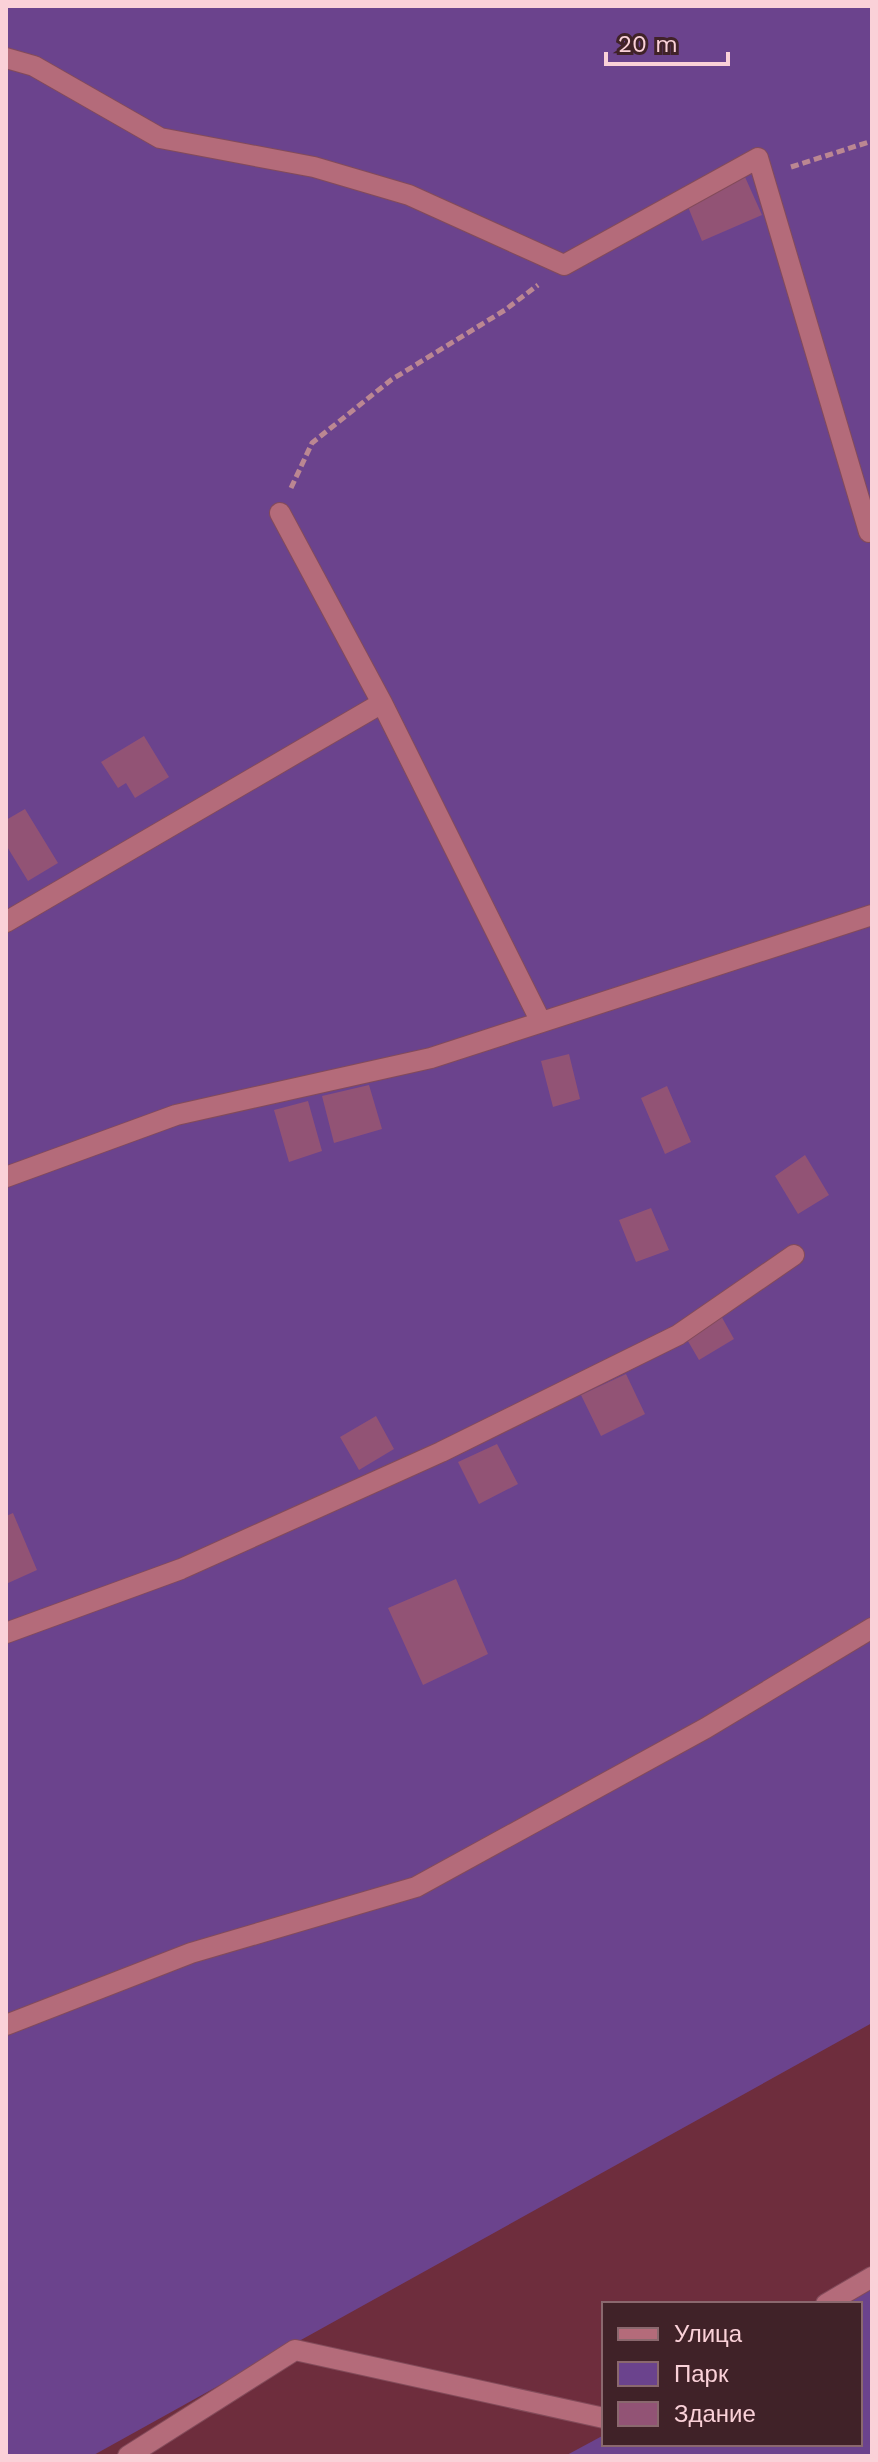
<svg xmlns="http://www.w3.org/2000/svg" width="878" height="2462" viewBox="0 0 878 2462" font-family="'Work Sans',sans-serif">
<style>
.green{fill:#6b438d}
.building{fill:#925375}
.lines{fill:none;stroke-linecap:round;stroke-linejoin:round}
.minor-casing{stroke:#834b5a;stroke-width:22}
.path{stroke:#bb8792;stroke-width:5;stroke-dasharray:8 4;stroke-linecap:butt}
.minor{stroke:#b46b7a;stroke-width:20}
</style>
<rect width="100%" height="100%" fill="#6e2d3d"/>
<path class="green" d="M6,6H872V2023L92,2456H6Z
M872,2288V2456H565L604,2435V2444H860V2304H842Z"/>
<path class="building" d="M745,177L762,215L702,241L686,202Z
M144,736L169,777L135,798L126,783L118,788L101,762Z
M25,809L58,863L28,881L6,845V820Z
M569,1054L580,1099L553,1107L541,1061Z
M369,1085L382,1129L334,1143L322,1096Z
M667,1086L691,1142L665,1154L641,1098Z
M308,1101L322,1151L289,1162L274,1110Z
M805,1155L829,1195L798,1214L775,1176Z
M651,1208L669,1250L636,1262L619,1220Z
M720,1314L734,1339L699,1360L685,1336Z
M626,1374L645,1414L601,1436L581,1395Z
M376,1416L394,1449L359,1470L340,1437Z
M497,1444L518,1484L479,1504L458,1462Z
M13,1513L37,1570L6,1584V1516Z
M456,1579L488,1654L423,1685L388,1608Z"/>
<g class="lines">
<defs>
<path id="minor" d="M6,58L34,66L160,138L314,167L409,195L564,265L758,158L869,532
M280,513L382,703L541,1022
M6,922L382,703
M6,1177L176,1115L431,1058L872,915
M6,1633L181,1569L441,1452L678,1335L794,1255
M6,2025L191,1953L416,1887L706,1728L872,1628
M826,2304L872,2277
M128,2456L295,2350L604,2418"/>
</defs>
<use href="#minor" class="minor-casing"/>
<path class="path" d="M791,167L872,141
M291,488L312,443L391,380L505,310L538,285"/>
<use href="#minor" class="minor"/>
</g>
<rect width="878" height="2462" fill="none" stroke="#fad1d8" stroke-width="16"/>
<rect x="602" y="2302" width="260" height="144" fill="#402228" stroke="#8a686e" stroke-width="2"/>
<rect x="618" y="2328" width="40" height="12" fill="#b46b7a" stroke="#8a686e" stroke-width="2"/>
<text x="674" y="2342" font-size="24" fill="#fad1d8">Улица</text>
<rect x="618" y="2362" width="40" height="24" fill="#6b438d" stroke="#8a686e" stroke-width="2"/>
<text x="674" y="2382" font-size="24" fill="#fad1d8">Парк</text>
<rect x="618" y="2402" width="40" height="24" fill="#925375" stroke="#8a686e" stroke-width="2"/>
<text x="674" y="2422" font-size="24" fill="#fad1d8">Здание</text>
<path d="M606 52v12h122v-12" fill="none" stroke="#fad1d8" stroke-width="4"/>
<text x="618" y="52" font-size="24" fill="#fad1d8" stroke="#402228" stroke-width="6" paint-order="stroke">20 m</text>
</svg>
